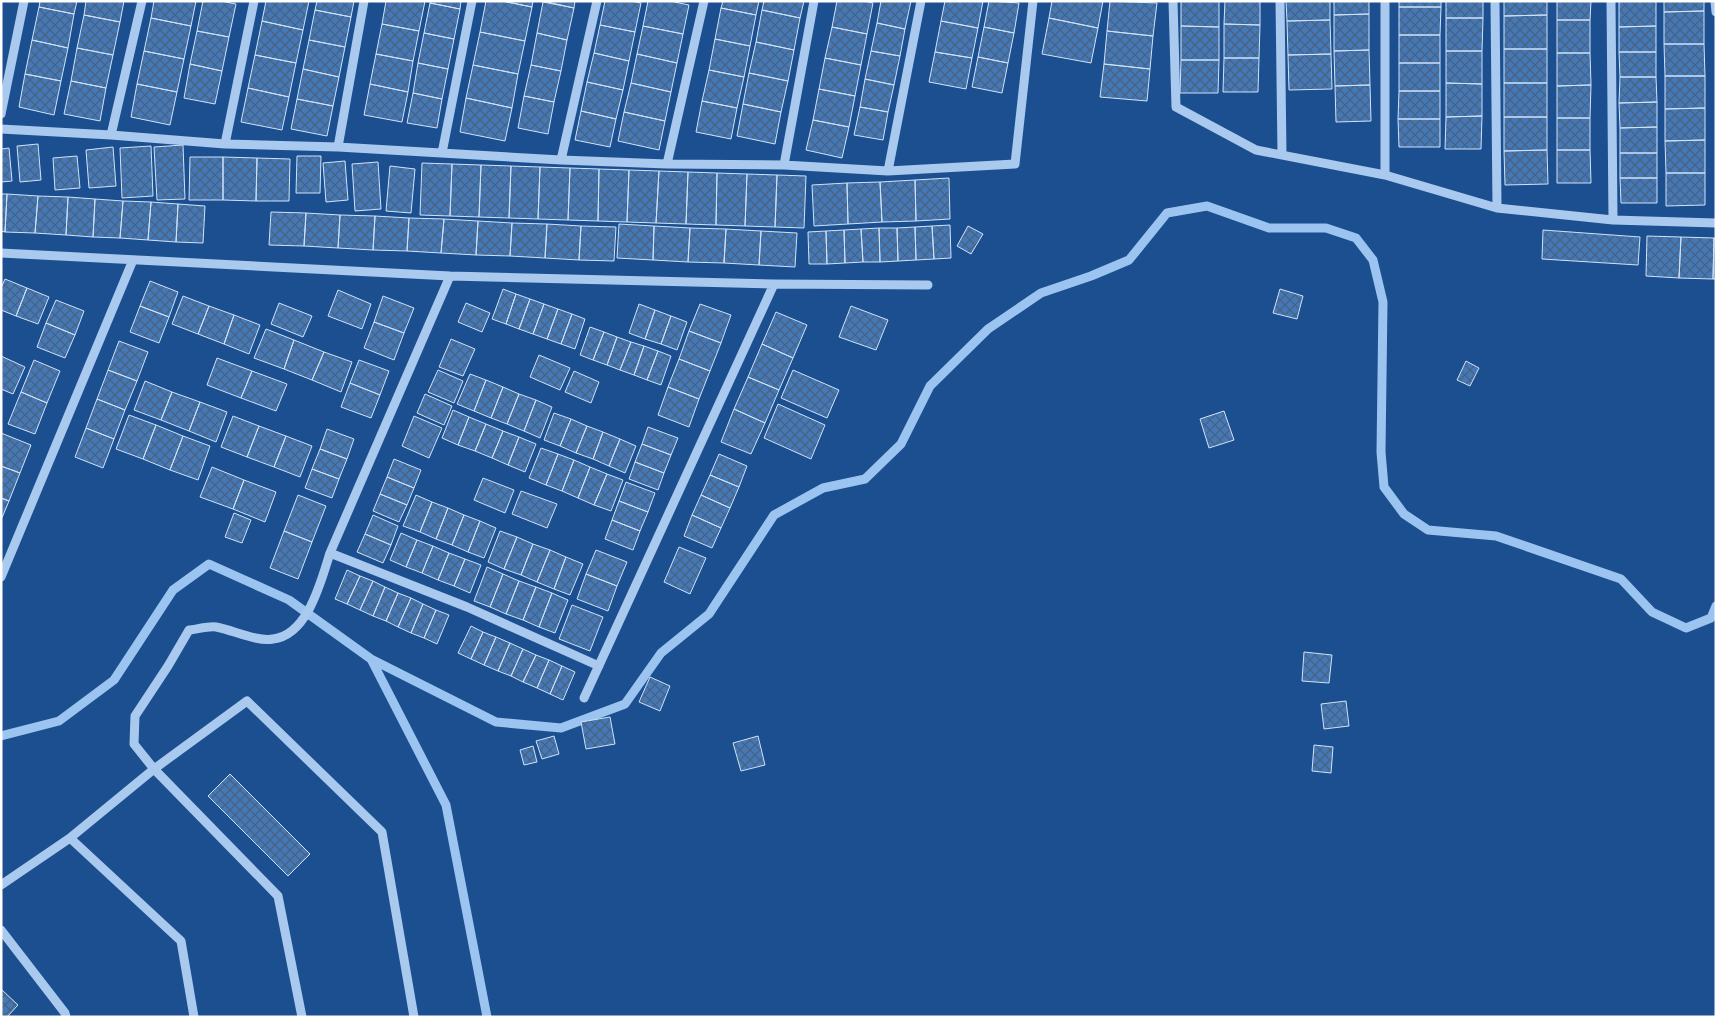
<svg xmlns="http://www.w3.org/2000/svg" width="1717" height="1018" viewBox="0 0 1717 1018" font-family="'Work Sans',sans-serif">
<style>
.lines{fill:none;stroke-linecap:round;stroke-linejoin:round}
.stream{stroke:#9cc4f0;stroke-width:9}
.building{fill:url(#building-cross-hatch);stroke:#cfe3fa}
.minor{stroke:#a9c9ee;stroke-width:9}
</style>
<defs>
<pattern id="building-cross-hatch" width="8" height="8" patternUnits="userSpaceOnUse" patternTransform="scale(1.25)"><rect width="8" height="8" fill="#4478b7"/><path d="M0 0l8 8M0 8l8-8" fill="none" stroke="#486282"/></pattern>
</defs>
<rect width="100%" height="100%" fill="#1b4f8f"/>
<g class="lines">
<path class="stream" d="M371,659L446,805L487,1017
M1,736L59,721L114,680L173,590L209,564L289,600L371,659L496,722L561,728L625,704L661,653L709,614L774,515L823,488L865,479L901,444L930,386L988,329L1041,293L1091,276L1129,260L1167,213L1207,206L1269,228H1326L1356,238L1373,260L1383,302L1381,452L1384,487L1404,514L1428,530L1496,536L1621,579L1652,612L1686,628L1711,618L1716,606"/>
</g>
<path class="building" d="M40,1H77L74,14L39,7Z
M86,1H124L120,22L84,15Z
M154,1H196L191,26L151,18Z
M203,1H221L236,4L229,37L197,31Z
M266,1H309L303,30L262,21Z
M317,1H354L351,17L315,10Z
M386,1H425L419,31L382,24Z
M431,1H461L460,9L430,3Z
M486,1H502L532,7L525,41L480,32Z
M502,1H533L532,7Z
M543,1H575L574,8Z
M605,1H631L641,3L635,32L600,25Z
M648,1H670L689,5L683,34L643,26Z
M723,1H759L756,15L721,8Z
M764,1H804L800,18L762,10Z
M837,1H864L873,3L867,34L832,27Z
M881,1H911L905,29L877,23Z
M945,1H983L978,28L941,21Z
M989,1L1019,3L1014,33L984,27Z
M1052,1H1103L1098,28L1049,18Z
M1110,1L1157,3L1153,36L1107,31Z
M1181,1H1219V27L1181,26Z
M1225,1H1260V25L1224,24Z
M1286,1H1330V20L1287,21Z
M1334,1H1369V14L1334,15Z
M1399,1H1441V7H1399Z
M1446,1H1483V18H1446Z
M1504,1H1547V15L1504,16Z
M1557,1H1591L1590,20H1557Z
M1619,1H1656V26L1619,27Z
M1664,1H1704V11L1664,12Z
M543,2L574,8L567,40L537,33Z
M430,3L460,9L454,39L424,33Z
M39,7L74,14L68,48L32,40Z
M1399,7H1441L1440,35H1399Z
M721,8L756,15L750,46L715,39Z
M315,10L351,17L345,47L309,40Z
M762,10L800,18L794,50L756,42Z
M1704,11V44H1664V12Z
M1369,14V50L1334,51V15Z
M84,15L120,22L113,55L77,48Z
M1547,15V49H1504V16Z
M151,18L191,26L184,59L144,51Z
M1049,18L1098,28L1091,63L1042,54Z
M1446,18H1483L1482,51H1446Z
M1330,20L1331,54L1288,55L1287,21Z
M1557,20H1590V53H1557Z
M262,21L303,30L296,63L255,55Z
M941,21L978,28L972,58L935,52Z
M877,23L905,29L900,56L871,51Z
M382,24L419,31L413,61L376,54Z
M1224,24L1260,25L1259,58H1224Z
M600,25L635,32L629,61L594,53Z
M643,26L683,34L677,63L637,54Z
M1181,26L1219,27V60H1181Z
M1656,26V52H1619V27Z
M832,27L867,34L861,65L825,58Z
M984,27L1014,33L1008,63L978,57Z
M197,31L229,37L222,71L190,64Z
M1107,31L1153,36L1150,69L1104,64Z
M480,32L525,41L518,74L473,65Z
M424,33L454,39L448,69L418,63Z
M537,33L567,40L561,71L531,65Z
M1399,35H1440V63H1399Z
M715,39L750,46L744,77L709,70Z
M32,40L68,48L61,81L25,74Z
M309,40L345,47L339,77L303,69Z
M756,42L794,50L788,81L749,73Z
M1664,44H1704L1705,76H1665Z
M77,48L113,55L106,88L71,81Z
M1504,49H1547V83H1504Z
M1369,50L1370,85L1335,86L1334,51Z
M144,51L184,59L177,92L137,84Z
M871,51L900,56L894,85L865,79Z
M1446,51H1482V84L1446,83Z
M935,52L972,58L966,89L929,82Z
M1619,52H1656V77H1620Z
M594,53L629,61L623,90L587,82Z
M1557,53H1590L1591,85L1557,86Z
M376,54L413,61L408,92L370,84Z
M637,54L677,63L671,92L631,83Z
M1331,54L1332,89L1289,90L1288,55Z
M255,55L296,63L289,97L248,88Z
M978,57L1008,63L1002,93L972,87Z
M825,58L861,65L855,96L819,89Z
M1224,58H1259L1258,92H1223Z
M1181,60H1219L1218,93H1180Z
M418,63L448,69L442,99L413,93Z
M1399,63H1440V91H1399Z
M190,64L222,71L215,104L184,98Z
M1104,64L1150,69L1147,101L1100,97Z
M473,65L518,74L512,108L466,98Z
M531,65L561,71L554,102L524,96Z
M303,69L339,77L333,106L297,99Z
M709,70L744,77L737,108L702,101Z
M749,73L788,81L781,112L743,104Z
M25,74L61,81L54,115L19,107Z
M1665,76H1705V108L1665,109Z
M1620,77H1656L1657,102L1619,103Z
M865,79L894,85L888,112L860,107Z
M71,81L106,88L100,121L64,114Z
M587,82L623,90L616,119L581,111Z
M631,83L671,92L665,121L624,112Z
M1446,83L1482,84V116L1446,117Z
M1504,83H1547V117H1504Z
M137,84L177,92L170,125L131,117Z
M370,84L408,92L402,122L364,115Z
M1370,85L1371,121L1336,122L1335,86Z
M1591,85L1590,118H1557V86Z
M248,88L289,97L282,130L241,122Z
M819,89L855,96L849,127L813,120Z
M1399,91H1440V119H1398Z
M413,93L442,99L437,128L407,123Z
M524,96L554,102L548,134L518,128Z
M466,98L512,108L505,141L460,132Z
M297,99L333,106L327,136L291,129Z
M702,101L737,108L731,139L696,132Z
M1657,102V127L1620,128L1619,103Z
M743,104L781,112L775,144L737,136Z
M860,107L888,112L883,140L854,135Z
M1705,108V140L1665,141V109Z
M581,111L616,119L610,147L575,140Z
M624,112L665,121L659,150L618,141Z
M1482,116L1481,149H1445L1446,117Z
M1504,117H1547V150L1504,151Z
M1557,118H1590V150H1557Z
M1398,119H1440V147H1399Z
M813,120L849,127L842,158L806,150Z
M1657,127V153H1620V128Z
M1705,140V173H1666L1665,141Z
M38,144L41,180L20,182L17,146Z
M183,145L185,199L157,200L154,147Z
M151,146L153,196L122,198L120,148Z
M113,147L116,186L89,188L86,150Z
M9,148L12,181L1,182V149Z
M1547,150L1548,184L1505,185L1504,151Z
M1557,150H1590L1591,183H1557Z
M1620,153H1657V178H1620Z
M77,156L80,188L55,190L53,158Z
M297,156H321L320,193H296Z
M190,157H223V200H189Z
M223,157L257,158L256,201L223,200Z
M257,158L290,159L289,201H256Z
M345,161L348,200L326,202L323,163Z
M378,162L381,209L355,211L352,164Z
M422,163L452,164L450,216L420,215Z
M452,164L481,165L479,217L450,216Z
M481,165L511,166L509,218L479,217Z
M390,166L415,169L411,213L386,211Z
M511,166L540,167L538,219L509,218Z
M540,167L570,168L568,220L538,219Z
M570,168L599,169L598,221L568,220Z
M599,169L629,170L627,222L598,221Z
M629,170L659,171L656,223L627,222Z
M659,171L688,172L686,224L656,223Z
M688,172L717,173L716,225L686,224Z
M717,173L747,174L745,226L716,225Z
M1666,173H1705V205L1666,206Z
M747,174L777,175L775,227L745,226Z
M777,175L806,176L804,228L775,227Z
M949,178L950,219L916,221L915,180Z
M1620,178H1657V203H1621Z
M915,180L916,221L882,222L880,182Z
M880,182L882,222L848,224L847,183Z
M847,183L848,224L814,226L812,185Z
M1,194H7L5,232L1,231Z
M7,194L38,196L35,233L5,232Z
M38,196L68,197L66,235L35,233Z
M68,197L95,199L93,237L66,235Z
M95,199L123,201L120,238L93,237Z
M123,201L151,202L148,240L120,238Z
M151,202L178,204L176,242L148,240Z
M178,204L205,206L203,243L176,242Z
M271,212L306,213L304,246L269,245Z
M306,213L340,215L338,248L304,246Z
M340,215L375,216L373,250L338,248Z
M375,216L409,218L407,251L373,250Z
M409,218L444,219L441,253L407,251Z
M444,219L478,221L476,255L441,253Z
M478,221L512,223L510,256L476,255Z
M512,223L547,224L545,258L510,256Z
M547,224L581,226L579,260L545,258Z
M619,224L654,226L653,260L617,258Z
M950,225L951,258L934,259L932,226Z
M581,226L616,227L614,261L579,260Z
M654,226L690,228L688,262L653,260Z
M932,226L934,259L916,260L915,227Z
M968,226L983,234L971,254L957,246Z
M915,227L916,260L898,261L897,228Z
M690,228L726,229L724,263L688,262Z
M879,228L880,262H863L861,229Z
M879,228H897L898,261L880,262Z
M726,229L761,231L759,265L724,263Z
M861,229L863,262L845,263L844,230Z
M844,230L845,263L827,264L826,231Z
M1543,230L1640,237L1638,265L1542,259Z
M761,231L797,233L795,267L759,265Z
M826,231L827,264H809L808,232Z
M1647,236L1681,237L1679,278L1646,276Z
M1681,237L1714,238L1713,279L1679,278Z
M1714,238H1716V279H1713Z
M5,279L27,288L16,316L1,310V288Z
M150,281L178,292L169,317L140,306Z
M27,288L49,297L38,324L16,316Z
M503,289L516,294L506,324L492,319Z
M1280,289L1303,296L1297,319L1273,313Z
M338,290L371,304L362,329L328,316Z
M516,294L530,299L519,329L506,324Z
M183,296L209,306L198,334L172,324Z
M383,296L414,308L404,333L374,322Z
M530,299L544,304L533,334L519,329Z
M56,300L84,311L75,335L46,323Z
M279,303L312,316L303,337L271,324Z
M466,303L490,313L482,332L458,322Z
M544,304L558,309L547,339L533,334Z
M639,304L655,310L645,339L629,333Z
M700,304L731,315L721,343L689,331Z
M140,306L169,317L159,343L130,332Z
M209,306L234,315L224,344L198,334Z
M851,306L888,320L876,350L839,337Z
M558,309L572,314L561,344L547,339Z
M655,310L671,316L661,344L645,339Z
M776,312L807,325L793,358L762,344Z
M572,314L585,319L575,349L561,344Z
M234,315L260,325L249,354L224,344Z
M671,316L687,322L677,350L661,344Z
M374,322L404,333L394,360L364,348Z
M46,323L75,335L65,358L37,347Z
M590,327L604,332L593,360L580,355Z
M266,329L294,340L284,369L254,358Z
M689,331L721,343L710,371L679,359Z
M604,332L617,337L607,365L593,360Z
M617,337L631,342L620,370L607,365Z
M451,339L475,349L463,376L439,367Z
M294,340L324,352L312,380L284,369Z
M119,341L148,352L137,381L108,370Z
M631,342L644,346L634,375L620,370Z
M762,344L793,358L779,390L748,377Z
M644,346L658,351L647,380L634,375Z
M658,351L671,356L661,385L647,380Z
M324,352L352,362L341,392L312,380Z
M539,355L570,368L560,390L530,377Z
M1,356L25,367L13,394L1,389Z
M217,358L252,371L241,398L207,385Z
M679,359L710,371L699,399L668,387Z
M34,360L60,371L47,403L21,392Z
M359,360L389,371L380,395L350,383Z
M1466,361L1479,368L1470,386L1457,380Z
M108,370L137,381L125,410L97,399Z
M438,370L463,381L454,403L428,392Z
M793,370L839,390L827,418L781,398Z
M252,371L287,384L276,411L241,398Z
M574,371L599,382L591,403L565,392Z
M470,374L486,380L474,411L457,404Z
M748,377L779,390L765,423L734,409Z
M486,380L503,387L491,418L474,411Z
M145,381L172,392L161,420L134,410Z
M350,383L380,395L371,418L341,407Z
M503,387L519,394L507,424L491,418Z
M668,387L699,399L689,427L658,415Z
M21,392L47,403L35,434L8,424Z
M172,392L200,402L189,431L161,420Z
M425,394L452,406L444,425L417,413Z
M519,394L536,400L524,431L507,424Z
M97,399L125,410L114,439L86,428Z
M536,400L552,407L540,438L524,431Z
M200,402L227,412L216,442L189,431Z
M778,404L825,425L811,459L764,438Z
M734,409L765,423L751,454L721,442Z
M453,410L469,417L458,445L442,438Z
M1224,411L1234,440L1209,448L1200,419Z
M554,413L571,419L560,446L544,440Z
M129,415L156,425L143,459L116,449Z
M233,416L259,426L247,457L221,447Z
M414,416L442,428L429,458L402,446Z
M469,417L486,424L475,451L458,445Z
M571,419L587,426L576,453L560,446Z
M486,424L503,431L492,458L475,451Z
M156,425L183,436L170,470L143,459Z
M259,426L286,436L274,467L247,457Z
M587,426L603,432L593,459L576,453Z
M648,427L678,438L671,455L642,444Z
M86,428L114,439L103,468L75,457Z
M327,429L354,439L347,459L320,449Z
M503,431L519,437L508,465L492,458Z
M603,432L620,439L609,466L593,459Z
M1,433L31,445L20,473L1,466Z
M183,436L210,446L198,480L170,470Z
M286,436L312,446L300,477L274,467Z
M519,437L536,444L525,472L508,465Z
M620,439L636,446L625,473L609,466Z
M642,444L671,455L664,473L635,462Z
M541,448L558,454L546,485L529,478Z
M320,449L347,459L339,479L312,469Z
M558,454L574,460L562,491L546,485Z
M719,454L747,466L739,487L710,475Z
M394,459L421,470L414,488L387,477Z
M574,460L590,467L578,498L562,491Z
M635,462L664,473L658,490L629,479Z
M1,466L20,473L9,501L1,498Z
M212,467L244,480L233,509L200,497Z
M590,467L607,474L594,505L578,498Z
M312,469L339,479L332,498L305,488Z
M607,474L623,480L611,511L594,505Z
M710,475L739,487L730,508L701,495Z
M387,477L414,488L407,505L380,494Z
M483,478L514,490L505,513L474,500Z
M244,480L276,492L265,522L233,509Z
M626,482L655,493L648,512L619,501Z
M521,491L557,504L547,528L512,514Z
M380,494L407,505L399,522L373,511Z
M298,495L326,506L312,542L284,531Z
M416,495L432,502L420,532L403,526Z
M701,495L730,508L721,528L692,515Z
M1,498L9,501L1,520Z
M619,501L648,512L640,531L612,520Z
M432,502L448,508L436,539L420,532Z
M448,508L464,515L452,545L436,539Z
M234,513L251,520L242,543L225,537Z
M373,515L398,526L391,545L365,534Z
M464,515L480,521L468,552L452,545Z
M692,515L721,528L712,548L684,536Z
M612,520L640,531L633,550L605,539Z
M480,521L496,528L484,558L468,552Z
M284,531L312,542L298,579L270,568Z
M500,531L517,537L504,569L488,562Z
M401,533L417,540L406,567L390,560Z
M365,534L391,545L383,563L357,552Z
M517,537L533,544L521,575L504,569Z
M417,540L433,546L422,573L406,567Z
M533,544L550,550L537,582L521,575Z
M433,546L449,553L438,580L422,573Z
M679,547L706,558L690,594L664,582Z
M550,550L566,557L554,589L537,582Z
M596,550L627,562L617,586L586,574Z
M449,553L465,559L454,586L438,580Z
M566,557L583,564L570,595L554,589Z
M465,559L481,565L470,593L454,586Z
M487,567L503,574L490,607L474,601Z
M347,570L360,576L347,604L335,599Z
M503,574L519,581L506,614L490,607Z
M586,574L617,586L608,611L577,599Z
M360,576L373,581L360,610L347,604Z
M373,581L385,587L373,616L360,610Z
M519,581L536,587L523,620L506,614Z
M385,587L398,593L386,621L373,616Z
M536,587L552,593L539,627L523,620Z
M398,593L411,598L398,627L386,621Z
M552,593L568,600L555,633L539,627Z
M411,598L423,604L411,633L398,627Z
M423,604L436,610L424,638L411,633Z
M572,605L603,617L590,651L559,639Z
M436,610L449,615L437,644L424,638Z
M471,626L483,632L471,659L458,653Z
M483,632L496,637L484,665L471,659Z
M496,637L510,643L498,671L484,665Z
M510,643L523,649L511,676L498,671Z
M523,649L536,655L523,682L511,676Z
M1304,652L1332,655L1329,683L1302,681Z
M536,655L549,660L537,688L523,682Z
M549,660L562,666L550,694L537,688Z
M562,666L575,672L563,700L550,694Z
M650,677L670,686L660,711L639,702Z
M1346,701L1349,726L1324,729L1321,704Z
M610,717L615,744L586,749L581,722Z
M554,736L559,754L542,759L536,741Z
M758,736L765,765L741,771L733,743Z
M1314,745L1333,747L1331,773L1312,771Z
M533,746L537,762L524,765L520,750Z
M230,774L310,854L288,876L208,796Z
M1,989L18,1005L7,1017H1Z"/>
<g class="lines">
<path class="minor" d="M1173,1L1176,107L1256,150L1385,175L1497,208L1613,220L1716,223
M1280,1L1282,155
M1495,1L1497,208
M1611,1L1613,220
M1715,1L1716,12
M1,114L24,1
M1,129L111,135L225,144L338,147L561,160L667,164L784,165L888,171L1015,164L1033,1
M111,135L142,1
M225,144L254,1
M338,147L364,1
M442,153L472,1
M561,160L597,1
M667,164L704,1
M784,165L814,1
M888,171L921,1
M1385,175V1
M1,253L450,276L774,284L928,285
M330,553L467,607L599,666
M1,577L133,260
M584,698L774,284
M70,838L181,941L194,1017
M1,885L70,838L154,769L247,701L382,832L414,1017
M1,930L65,1013L66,1017
M302,1017L278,896L154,769L134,744L135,716L168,666L189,630C198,629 208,626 216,627C233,630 257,642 273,639C308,635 321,581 330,553L450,276"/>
</g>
<rect width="1717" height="1018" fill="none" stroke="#ffffff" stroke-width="5"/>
</svg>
